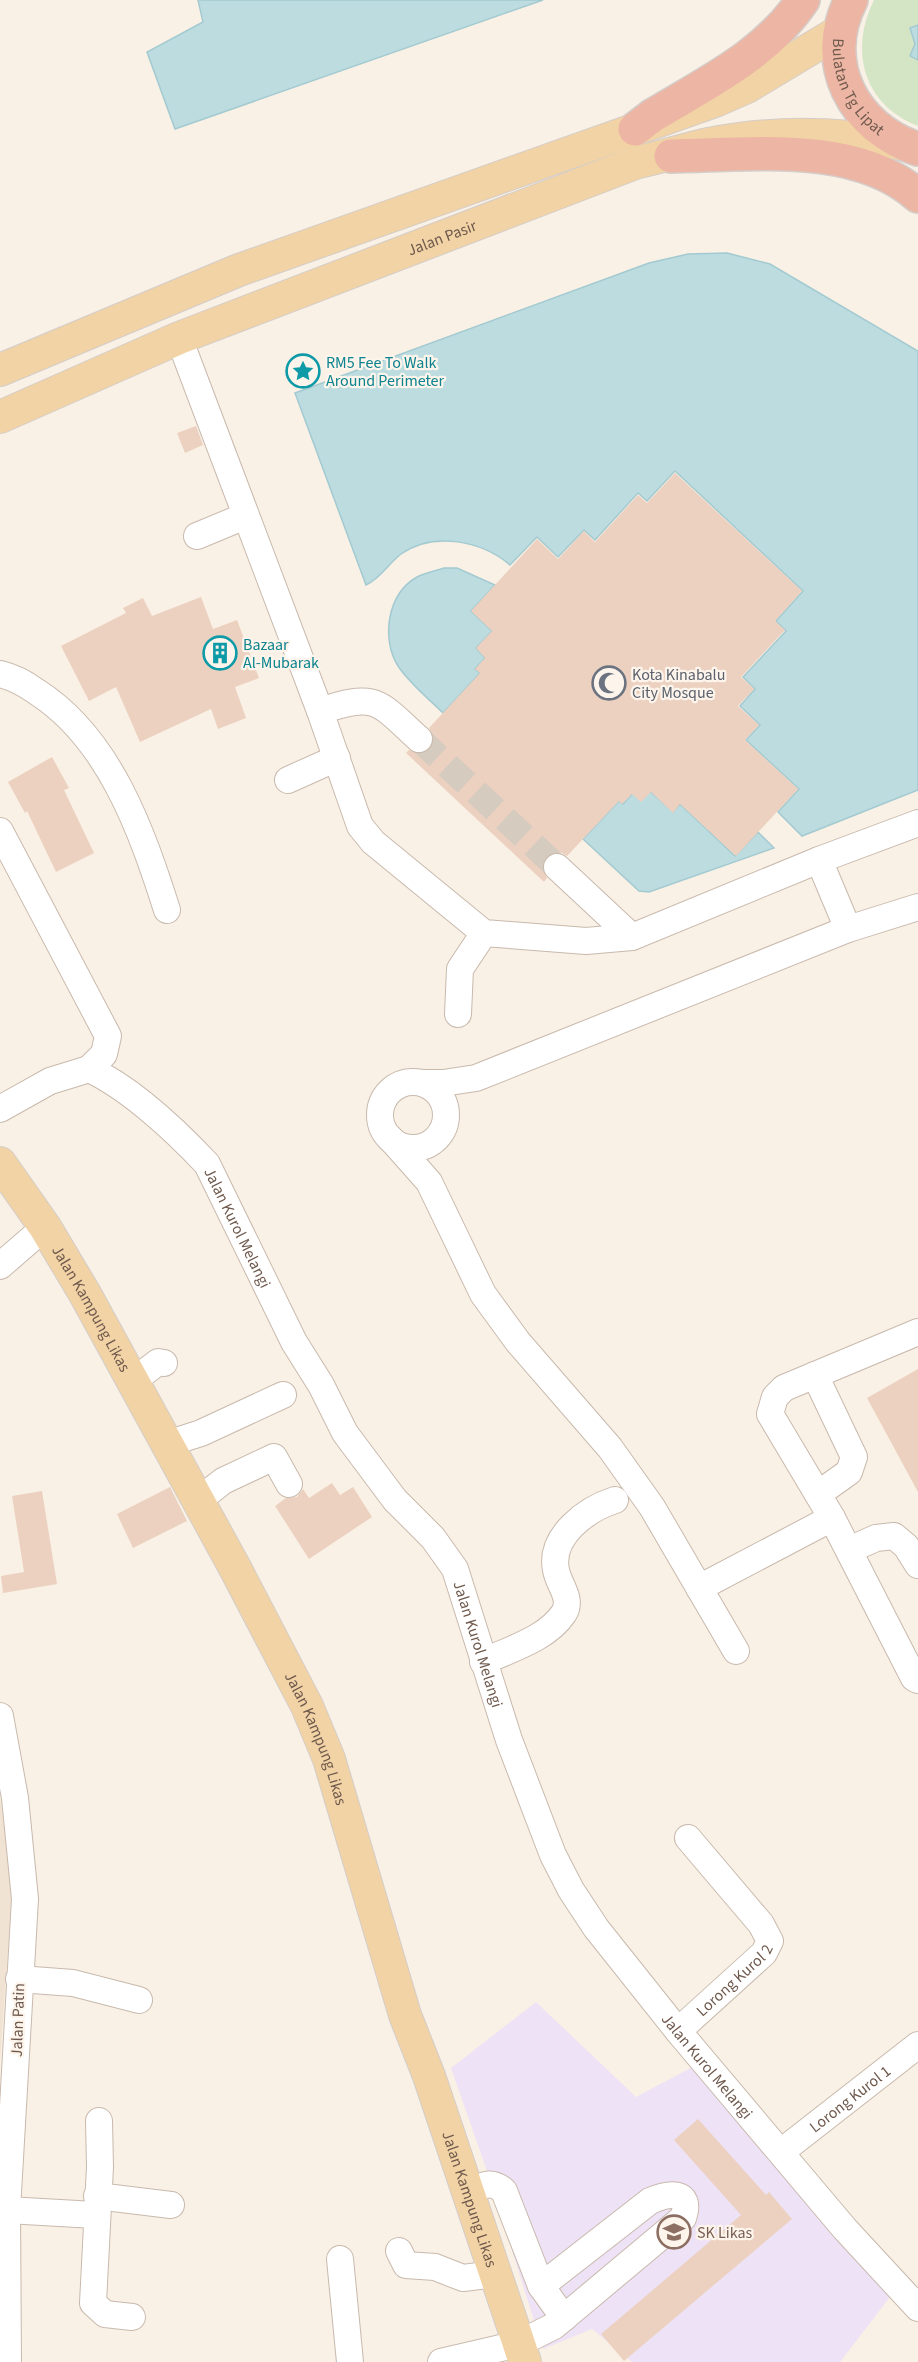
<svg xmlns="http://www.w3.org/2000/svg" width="918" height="2362" viewBox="0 0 918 2362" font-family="'Source Sans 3',sans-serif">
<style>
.residential{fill:#f0e3d4}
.education{fill:#eee2f6}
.green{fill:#d3e5c5}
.water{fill:#bcdce0;stroke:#a3cad1;stroke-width:1.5}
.building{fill:#ecd1c0}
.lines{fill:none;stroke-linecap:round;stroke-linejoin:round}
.minor-tunnel{stroke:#d6cbbf;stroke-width:26;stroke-dasharray:26 13;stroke-linecap:butt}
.minor-casing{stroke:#c9b9ad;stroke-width:28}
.major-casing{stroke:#d4cdca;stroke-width:34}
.highway-casing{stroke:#d4cdca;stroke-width:36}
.minor{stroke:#fff;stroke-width:26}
.major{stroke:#f1d3a5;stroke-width:32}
.highway{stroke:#edb5a3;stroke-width:33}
.labels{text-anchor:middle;stroke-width:4.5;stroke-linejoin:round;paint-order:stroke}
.street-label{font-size:16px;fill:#6f594d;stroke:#fdf5eb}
.culture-label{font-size:16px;fill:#0d838f;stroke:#fdf5eb;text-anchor:start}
.worship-label{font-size:16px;fill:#5b616d;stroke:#fdf5eb;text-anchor:start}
.education-label{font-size:16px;fill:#785e54;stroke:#fdf5eb;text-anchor:start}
</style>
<rect width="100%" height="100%" fill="#f9f1e5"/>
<path class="residential" d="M0,1797L13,1878L0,2062Z"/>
<path class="education" d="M536,2002L636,2097L700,2063L893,2293L840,2362H632L592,2329L543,2349L487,2171L451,2068Z"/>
<path class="green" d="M874,0H918V126C863,105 849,50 874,0Z"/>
<path class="water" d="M198,0H543L175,129L147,52L203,22Z
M918,25V60L910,56L915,44L910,28Z
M727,253L770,264L918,351V790L802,836L778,812L799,789L746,740L760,725L740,706L755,689L743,677L786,631L776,621L803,591L675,471L647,501L638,493L595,540L584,530L558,557L537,537L510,565C482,541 434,531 401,554C388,564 381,578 366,585L295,393L649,263L688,254Z
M444,568H457L495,585L471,611L492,631L476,648L485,658L475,669L480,673L443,713C428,698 410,684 398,666C381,639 387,594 417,577C425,573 435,571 444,568Z
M651,792L673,812L680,804L735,856L758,832L774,848L649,892L639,891L583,839L619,801L623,804L632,794Z"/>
<path class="building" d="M196,426L203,445L185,453L177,433Z
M675,473L802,591L775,621L785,630L741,677L754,689L738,706L759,725L745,740L798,789L736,856L680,804L673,813L651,792L641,802L632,794L622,804L619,801L567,856L560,852L546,856L542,864L547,878L544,882L406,753L409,750L423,753L430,749L433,735L429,728L480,673L475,669L485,658L476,648L492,631L471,611L537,539L558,559L584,531L595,542L638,495L647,503Z
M201,597L213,629L237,620L259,678L235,687L246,718L218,729L211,709L140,742L116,687L89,701L61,646L126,613L123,608L143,598L152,616Z
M52,757L69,788L64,790L94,853L56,872L27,811L25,813L8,782Z
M918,1369V1492L867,1398Z
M332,1483L340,1495L353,1487L372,1517L309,1559L275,1506L286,1498L297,1497L303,1489L309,1498Z
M170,1487L187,1521L133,1548L117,1514Z
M42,1491L57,1584L3,1593L1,1576L24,1572L12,1496Z
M698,2119L766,2195L769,2192L792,2219L624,2361L601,2334L741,2215L674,2140Z"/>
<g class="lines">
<path class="minor-tunnel" d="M419,739L557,867"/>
<defs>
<g id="minor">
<path d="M179,338L320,711L360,826L373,842L484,933L586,941L632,937L819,860L918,823"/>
<path d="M197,536L245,516"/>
<path d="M0,674C13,677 26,684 37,692C110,739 142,832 167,910"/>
<path d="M320,711C377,692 377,701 419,739"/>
<path d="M288,780L337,758"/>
<path d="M0,831L108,1036L104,1054L89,1069"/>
<path d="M819,860L848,929"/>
<path d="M557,867L632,937"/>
<path d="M458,1014L460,969L484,933"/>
<circle cx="413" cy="1115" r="33"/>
<path d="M424,1083H443L476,1078L848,929L918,907"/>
<path id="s1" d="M0,1109L50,1081L89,1069C130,1088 176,1131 207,1164L294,1342L321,1385L345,1433L395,1500L433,1538L455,1569L509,1740L553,1855L571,1890L596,1928L678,2031L845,2229L918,2308"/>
<path d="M390,1138L429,1182L483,1294L518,1342L610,1448L652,1507L736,1651"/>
<path d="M0,1266L45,1227"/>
<path d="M918,1332L784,1388L775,1397L770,1414L832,1518L914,1678L918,1680"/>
<path d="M815,1375L854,1457L849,1472L818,1494"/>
<path d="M132,1382L158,1362L164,1363"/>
<path d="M167,1444L201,1433L283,1395"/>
<path d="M199,1500L223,1481L274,1457L289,1484"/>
<path d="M849,1550L876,1538L894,1536L906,1546L918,1565"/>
<path d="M699,1588L832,1518"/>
<path d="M483,1662C510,1649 547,1639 564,1613C573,1598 558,1584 556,1570C549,1536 587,1509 615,1500"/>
<path d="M0,1716L15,1798L25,1899L7,2210L8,2362"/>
<path d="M19,1979L73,1983L139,2000"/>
<path id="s2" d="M678,2031L764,1953L770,1941L761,1924L688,1838"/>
<path d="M99,2121L100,2167L93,2303L105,2314L132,2317"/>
<path id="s3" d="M781,2152L918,2045"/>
<path d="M467,2192C482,2186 491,2179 504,2191L541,2286L564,2318"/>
<path d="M97,2196L171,2205"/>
<path d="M7,2210L95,2215"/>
<path d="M399,2251L406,2265L435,2267L463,2278L495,2274"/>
<path d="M340,2259L350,2362"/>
<path d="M441,2362L518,2344L554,2326L683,2218C693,2189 668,2193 650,2201L541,2286"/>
</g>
<g id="major">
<path d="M0,370L239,270L715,101L747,87L840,31"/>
<path id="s4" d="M0,417L179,338L638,162C662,157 685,149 709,144C772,131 839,133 902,144"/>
<path id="s5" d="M0,1163L45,1227L85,1294L235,1568L307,1706L329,1759L405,2015L429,2076L525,2362"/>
</g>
<g id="highway">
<path id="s6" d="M851,0C819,63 853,128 918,149"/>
<path d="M635,129L652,116C708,82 766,55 803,0"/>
<path d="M671,156C749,155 855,140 918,196"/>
</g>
</defs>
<use href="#minor" class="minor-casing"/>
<use href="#major" class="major-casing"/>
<use href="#highway" class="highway-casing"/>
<use href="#minor" class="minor"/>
<use href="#major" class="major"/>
<use href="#highway" class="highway"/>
</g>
<defs>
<symbol id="sight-ring" viewBox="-11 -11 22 22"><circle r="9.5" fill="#fdf5eb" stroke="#0f9aa8" stroke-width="1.5"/><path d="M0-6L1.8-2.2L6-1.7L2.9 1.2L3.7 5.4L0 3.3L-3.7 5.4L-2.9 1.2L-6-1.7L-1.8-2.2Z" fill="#0f9aa8"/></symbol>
<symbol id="building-ring" viewBox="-11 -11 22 22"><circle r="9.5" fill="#fdf5eb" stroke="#0f9aa8" stroke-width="1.5"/><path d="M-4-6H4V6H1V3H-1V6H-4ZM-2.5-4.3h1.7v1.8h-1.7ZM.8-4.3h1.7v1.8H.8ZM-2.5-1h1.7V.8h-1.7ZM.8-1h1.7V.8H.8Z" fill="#0f9aa8"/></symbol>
<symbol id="mosque-ring" viewBox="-11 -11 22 22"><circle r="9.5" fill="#fdf5eb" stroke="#6b7280" stroke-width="1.5"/><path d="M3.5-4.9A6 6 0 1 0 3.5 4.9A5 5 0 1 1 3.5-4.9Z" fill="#6b7280"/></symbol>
<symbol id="school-ring" viewBox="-11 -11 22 22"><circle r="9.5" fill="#fdf5eb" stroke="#8d6e63" stroke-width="1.5"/><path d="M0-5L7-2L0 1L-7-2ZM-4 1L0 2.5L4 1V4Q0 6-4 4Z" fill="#8d6e63"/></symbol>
</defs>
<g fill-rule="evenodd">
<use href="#sight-ring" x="284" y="352" width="38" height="38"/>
<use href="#building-ring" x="201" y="634" width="38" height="38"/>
<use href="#mosque-ring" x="590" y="664" width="38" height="38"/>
<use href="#school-ring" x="655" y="2213" width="38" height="38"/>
</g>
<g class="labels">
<g class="street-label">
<text dy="6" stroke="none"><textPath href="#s6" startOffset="94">Bulatan Tg Lipat</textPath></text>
<text dy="6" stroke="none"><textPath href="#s4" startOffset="477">Jalan Pasir</textPath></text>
<text dy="6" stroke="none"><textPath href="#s1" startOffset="321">Jalan Kurol Melangi</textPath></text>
<text dy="6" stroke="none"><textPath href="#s5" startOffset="172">Jalan Kampung Likas</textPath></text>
<text dy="6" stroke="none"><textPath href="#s1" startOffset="807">Jalan Kurol Melangi</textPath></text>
<text dy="6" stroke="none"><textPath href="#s5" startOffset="658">Jalan Kampung Likas</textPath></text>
<text dy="6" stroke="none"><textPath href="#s2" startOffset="76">Lorong Kurol 2</textPath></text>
<text transform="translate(17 2020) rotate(-88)" y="6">Jalan Patin</text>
<text dy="6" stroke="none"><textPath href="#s1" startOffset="1293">Jalan Kurol Melangi</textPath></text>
<text dy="6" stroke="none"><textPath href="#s3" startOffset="87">Lorong Kurol 1</textPath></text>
<text dy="6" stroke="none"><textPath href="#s5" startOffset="1144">Jalan Kampung Likas</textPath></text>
</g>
<g class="culture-label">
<text x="326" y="368">RM5 Fee To Walk<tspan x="326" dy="18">Around Perimeter</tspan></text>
<text x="243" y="650">Bazaar<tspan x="243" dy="18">Al-Mubarak</tspan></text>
</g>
<g class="worship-label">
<text x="632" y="680">Kota Kinabalu<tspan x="632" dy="18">City Mosque</tspan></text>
</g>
<g class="education-label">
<text x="697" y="2238">SK Likas</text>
</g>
</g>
</svg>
